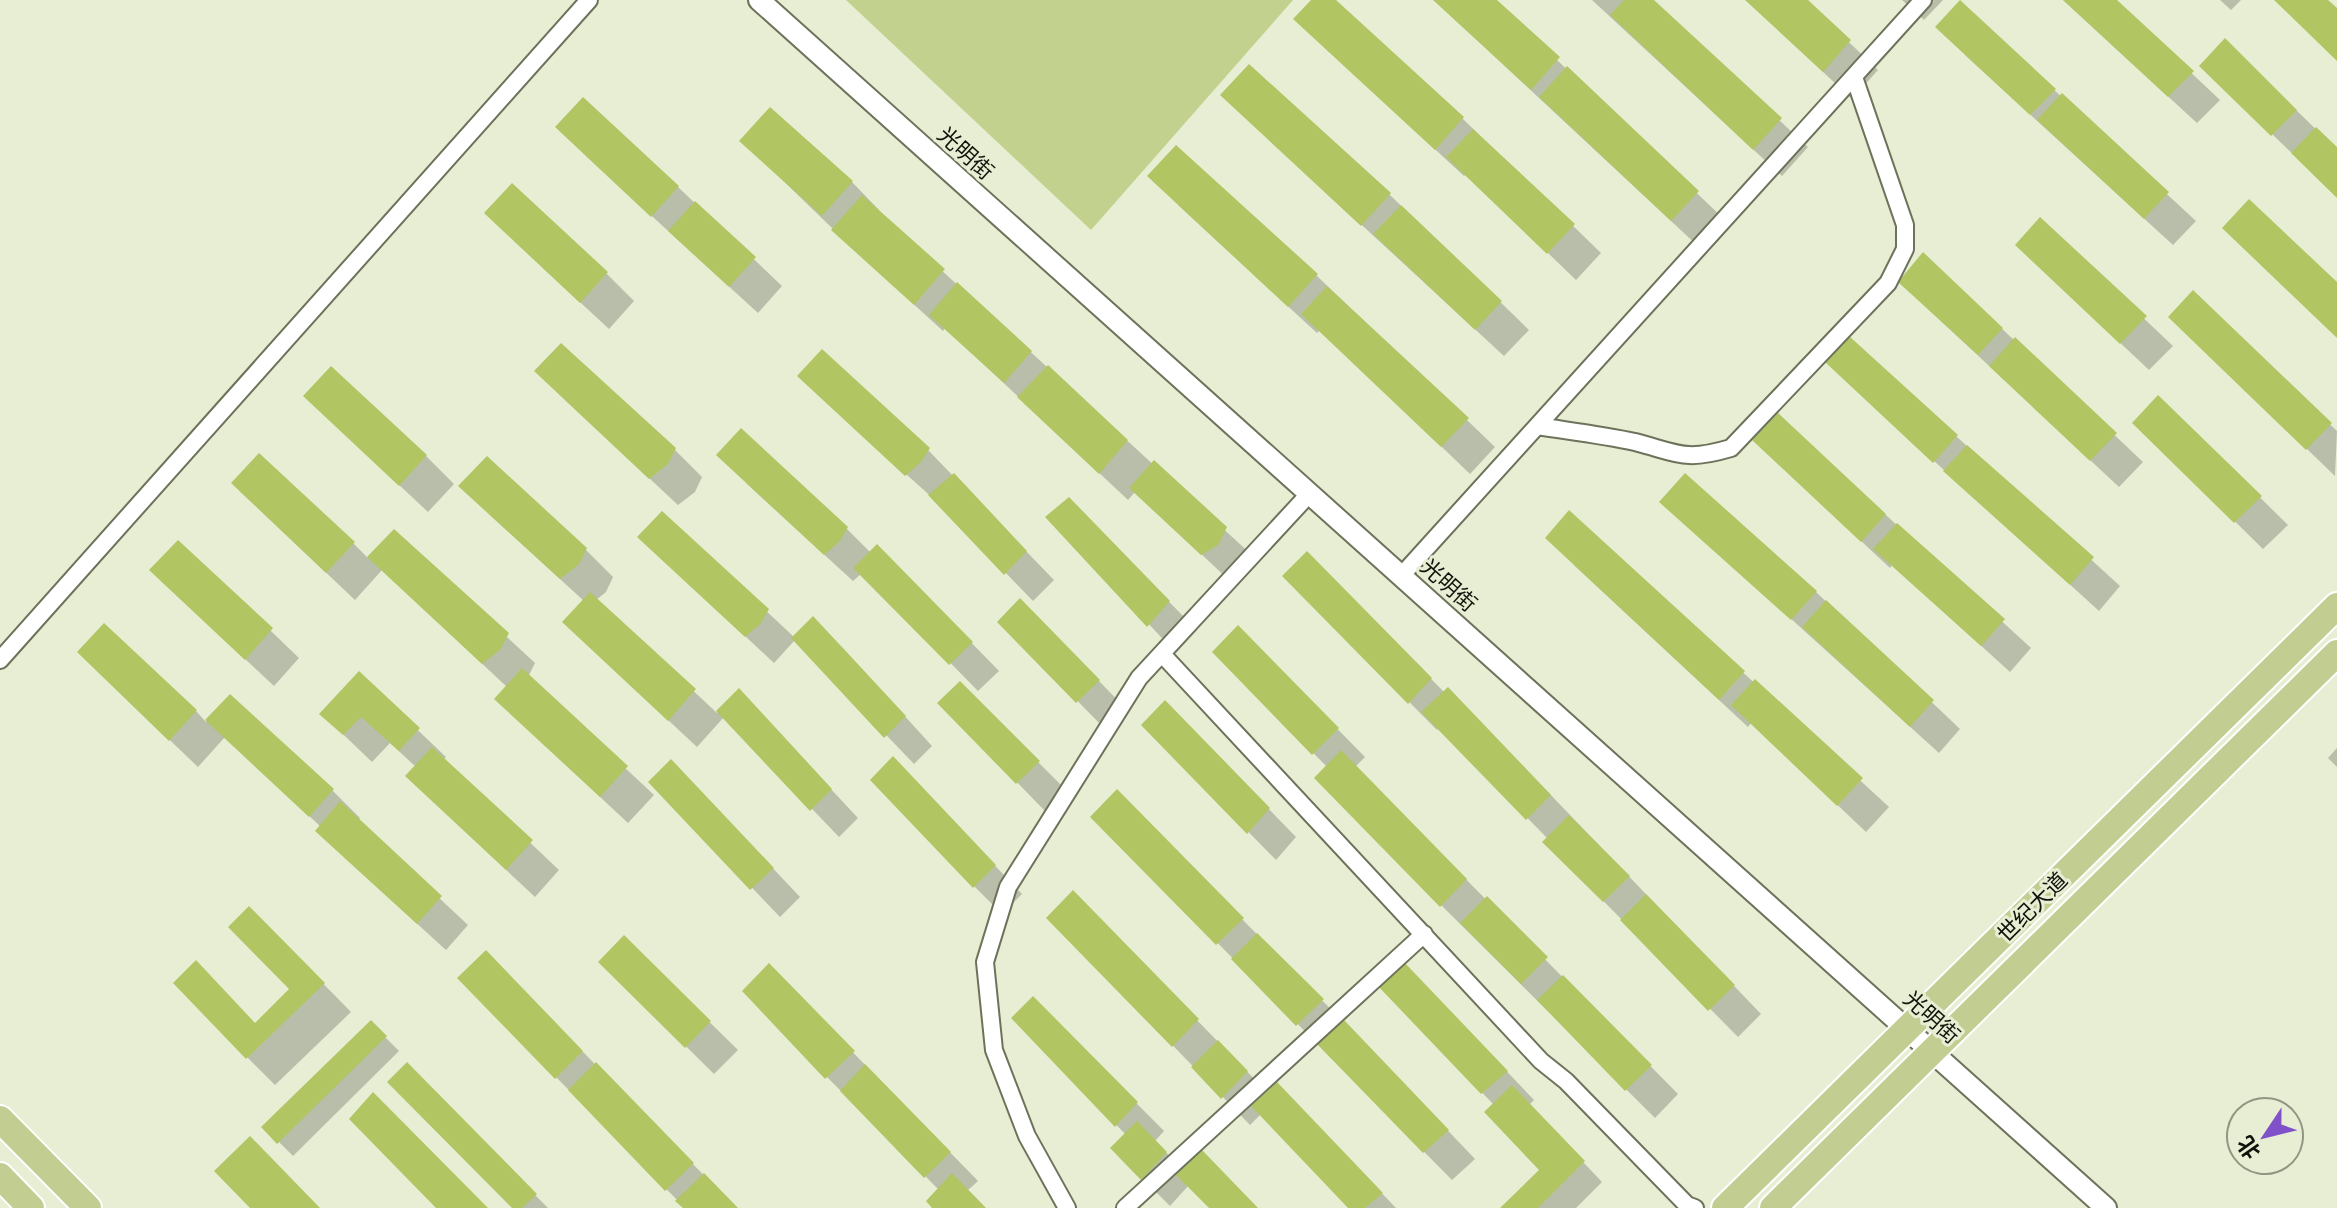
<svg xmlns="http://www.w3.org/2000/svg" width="2337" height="1208" viewBox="0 0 2337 1208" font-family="'PT Serif','Noto Sans SC',serif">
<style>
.green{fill:#c2d18d}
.shadow{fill:#0003}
.building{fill:#b1c563}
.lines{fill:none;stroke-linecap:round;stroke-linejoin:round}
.minor-casing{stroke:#6d735b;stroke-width:20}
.tertiary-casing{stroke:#6d735b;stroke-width:24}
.primary-casing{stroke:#fff;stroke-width:30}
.minor{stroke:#fff;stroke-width:16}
.tertiary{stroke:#fff;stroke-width:20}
.primary{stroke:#c2cd91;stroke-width:26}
.labels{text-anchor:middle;stroke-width:6;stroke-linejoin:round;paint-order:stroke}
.street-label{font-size:22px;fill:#11130a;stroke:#e7eed4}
</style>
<rect width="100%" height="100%" fill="#e7eed4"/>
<path class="green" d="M846,0H1293L1091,230Z"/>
<path class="shadow" d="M1314,0H1333L1463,119L1601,253L1576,280L1466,174L1464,176L1324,47Z
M1434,0H1494L1725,220L1700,248Z
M1592,0H1651L1808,147L1782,176Z
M1746,0H1805L1878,70L1852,99Z
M1902,0H1943L1924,20Z
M2063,0H2114L2220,100L2197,123Z
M2220,0H2241L2231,10Z
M1959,2L2196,221L2173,245L1965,55Z
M2226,41L2337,150V197L2202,66Z
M1249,66L1390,195L1529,330L1504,356L1251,123Z
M742,141L852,182L879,210L878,212L1254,557L1231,582L1135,492L1128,500L945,328L943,331L862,257Z
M585,155L678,187L782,286L758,313Z
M1177,204L1316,275L1495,447L1470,474L1320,330L1317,333Z
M2040,220L2173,346L2149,370L2046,273Z
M514,241L606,273L634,301L609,329Z
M1923,254L2143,462L2119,487L1929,310Z
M2193,293L2337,431L2335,476L2198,344Z
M1856,390L1956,436L2120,586L2099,611Z
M2159,398L2288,525L2263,549L2135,423Z
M564,399L674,449L702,477L695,492L678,505Z
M828,404L928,450L1054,580L1033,601L936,501Z
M1778,416L2031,648L2010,672L1892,565L1890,568L1783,468Z
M334,424L426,456L454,484L428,512Z
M746,483L847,529L871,553L877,546L999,671L978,691L862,573L853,581Z
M1068,500L1197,630L1176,653L1048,517Z
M1662,502L1816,592L1960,729L1939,753Z
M261,511L353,543L368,558L394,532L535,663L528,677L654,795L628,823L524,726L507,687L382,570L355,600Z
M1569,512L1889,807L1866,832L1751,723L1748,727L1575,566Z
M662,513L794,637L841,646L932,746L914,764L795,640L774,663L639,537Z
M489,514L585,549L613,577L606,592L596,600L717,713L739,691L858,818L839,837L724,717L697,747L593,650L584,601Z
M178,542L299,658L274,686L180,598Z
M1307,554L1445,693L1476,717L1761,1014L1738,1037L1545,842L1548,839L1439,728L1437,730L1284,576Z
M1000,622L1048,628L1126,709L1105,729Z
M1238,628L1365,757L1355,767L1678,1094L1655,1118L1441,905L1327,767L1215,652Z
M359,674L446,757L443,760L559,870L535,897L436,804L416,767L390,743L372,762L322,714Z
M107,680L196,711L206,722L230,696L332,790L360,818L357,821L468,925L446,950L346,859L321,827L225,737L198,767Z
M960,684L1066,790L1045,811L940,703Z
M1144,725L1193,731L1296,837L1276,860Z
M2337,748V767L2328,758Z
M651,782L698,789L800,897L780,917Z
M920,787L1022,894L1002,914L974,886Z
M1117,792L1371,1050L1475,1159L1452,1180L1093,817Z
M1073,893L1268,1093L1305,1113L1396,1208H1351L1261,1114L1250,1125L1049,918Z
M249,908L351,1012L275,1085L247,1057L256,1025L291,989Z
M624,938L738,1050L714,1074L601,962Z
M486,953L736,1208H685L556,1077Z
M769,966L978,1181L967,1191L984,1208H935L939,1190L827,1077Z
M1379,985L1430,991L1534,1100L1529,1105L1602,1182L1576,1208H1503L1541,1170L1494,1105Z
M1033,999L1164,1131L1155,1141L1183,1170L1256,1208H1211L1189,1185L1170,1206L1142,1178L1126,1135L1014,1018Z
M371,1023L399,1051L293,1156L264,1127Z
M407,1065L548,1208H515Z"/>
<path class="building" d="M1311,0H1336L1464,117L1435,150L1293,19Z
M1433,0H1497L1560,57L1531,90Z
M1624,0H1654L1782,118L1753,150L1610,15Z
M1745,0H1808L1851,40L1823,72Z
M1960,0L2056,89L2030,115L1935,27Z
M2063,0H2117L2194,71L2168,97Z
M2274,0H2328L2337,8V61Z
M2225,38L2297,110L2271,136L2199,66Z
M1249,64L1391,193L1361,226L1220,95Z
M1567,66L1699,191L1671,221L1539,97Z
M2062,93L2169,192L2144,219L2037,120Z
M583,97L679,186L651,217L555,127Z
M770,107L853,181L822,216L739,141Z
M2316,127L2337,147V198L2291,153Z
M1473,129L1575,224L1547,254L1446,157Z
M1176,145L1318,274L1288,307L1147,176Z
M512,183L608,272L580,303L484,213Z
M862,195L945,269L914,305L831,230Z
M2249,199L2337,282V338L2222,228Z
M695,201L756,257L729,287L668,231Z
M1401,205L1502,301L1475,330L1373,234Z
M2040,217L2147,316L2120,344L2015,245Z
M1923,252L2003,328L1978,355L1898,282Z
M957,282L1032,351L1004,383L929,315Z
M1327,286L1469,418L1441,447L1301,314Z
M2193,290L2332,423L2306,450L2168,317Z
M1849,336L1958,435L1933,463L1825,362Z
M2015,337L2117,433L2090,461L1989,366Z
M561,343L676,448L668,464L649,479L534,371Z
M822,349L930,448L921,462L905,476L797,376Z
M1048,365L1128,440L1099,474L1017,397Z
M331,366L427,455L399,486L303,396Z
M2158,395L2262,496L2234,523L2132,423Z
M1778,413L1886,514L1861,542L1752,440Z
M741,428L848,527L840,541L824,555L716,455Z
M1967,445L2094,557L2070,585L1943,471Z
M259,453L355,542L326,573L231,483Z
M487,456L587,548L579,564L560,579L458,486Z
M1154,460L1227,527L1218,545L1201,555L1129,488Z
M954,473L1027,551L1004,575L928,495Z
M1685,473L1817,591L1791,620L1659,502Z
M1069,497L1170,601L1147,627L1045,517Z
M1569,510L1745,671L1719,700L1545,538Z
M662,511L769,609L761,623L745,637L637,537Z
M1897,523L2005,619L1981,646L1873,549Z
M394,529L509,633L500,650L482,664L367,557Z
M178,540L273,628L245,660L149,570Z
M877,544L973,642L949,665L853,568Z
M1307,551L1432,678L1408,704L1282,576Z
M590,592L696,689L668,721L562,622Z
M1020,598L1100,680L1076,703L997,622Z
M1826,600L1934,700L1910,727L1802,627Z
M813,616L906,716L884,738L791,638Z
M104,623L197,710L169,741L77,652Z
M1238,625L1339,728L1312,755L1212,652Z
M522,668L628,766L600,797L494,699Z
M359,671L420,728L399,751L361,717L343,735L319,714Z
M1755,679L1863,778L1837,806L1731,705Z
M960,681L1040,761L1016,784L937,703Z
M1448,687L1551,795L1526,820L1421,712Z
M739,688L832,789L810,811L716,711Z
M230,694L334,789L309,817L205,720Z
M1165,700L1270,808L1247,834L1141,725Z
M432,747L533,840L506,870L405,776Z
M1341,750L1467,879L1440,907L1314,778Z
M893,756L996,865L973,888L870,780Z
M671,759L774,868L750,890L648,782Z
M1117,789L1244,918L1216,945L1090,817Z
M340,801L442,896L417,924L315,831Z
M1569,815L1630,876L1603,902L1542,842Z
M1073,890L1199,1019L1172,1047L1046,918Z
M1646,894L1735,985L1708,1011L1620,920Z
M1487,896L1548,957L1521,984L1460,923Z
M249,906L325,983L246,1059L173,983L196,960L255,1023L289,989L228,927Z
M1257,933L1324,999L1296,1026L1231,959Z
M624,935L711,1021L685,1048L598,962Z
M486,950L583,1051L555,1079L457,978Z
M1403,961L1508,1071L1481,1094L1376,984Z
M769,963L855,1051L825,1079L742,991Z
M1563,975L1652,1065L1625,1091L1537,1000Z
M1033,996L1138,1102L1115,1127L1011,1018Z
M371,1020L387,1036L277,1144L261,1127Z
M1344,1020L1449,1130L1423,1153L1317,1044Z
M1218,1040L1248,1071L1221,1099L1191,1067Z
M407,1062L537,1194L522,1208H512L387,1082Z
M596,1062L694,1163L665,1191L568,1090Z
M865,1064L951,1152L924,1178L840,1091Z
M1277,1082L1383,1193L1365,1208H1348L1251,1106Z
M1512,1085L1585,1161L1538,1208H1500L1539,1170L1484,1112Z
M373,1092L488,1208H436L349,1119Z
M1137,1121L1167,1152L1141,1180L1110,1148Z
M250,1136L320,1208H250L214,1171Z
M1202,1150L1258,1208H1209L1175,1174Z
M704,1173L738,1208H683L675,1201Z
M952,1173L986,1208H932L926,1201Z"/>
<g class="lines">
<defs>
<path id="minor" d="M1537,426C1569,431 1603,435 1635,442C1678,453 1684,462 1731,448L1888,283L1905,249V225L1854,77
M1402,575L1923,0
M1162,654L1541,1061L1566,1081L1687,1205L1695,1208
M0,660L589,0
M1067,1208L1027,1136L994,1050L985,962L1008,887L1139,678L1310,493
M1125,1208L1424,934"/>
<path id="tertiary" d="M759,0L2106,1208"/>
<path id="primary" d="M0,1119L88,1208
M0,1176L31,1208
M1725,1208L2337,606
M1773,1208L2337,653"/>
</defs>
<use href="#minor" class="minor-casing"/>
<use href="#tertiary" class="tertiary-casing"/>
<use href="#primary" class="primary-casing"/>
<use href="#minor" class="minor"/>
<use href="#tertiary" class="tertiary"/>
<use href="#primary" class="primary"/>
</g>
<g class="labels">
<g class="street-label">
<text transform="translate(966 153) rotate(42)" y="8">光明街</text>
<text transform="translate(1449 585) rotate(42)" y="8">光明街</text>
<text transform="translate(2032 907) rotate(-45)" y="8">世纪大道</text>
<text transform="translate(1932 1017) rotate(42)" y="8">光明街</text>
</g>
</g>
<g transform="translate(2265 1136) rotate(235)"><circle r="38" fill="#e7eed4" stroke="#919683" stroke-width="2"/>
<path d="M0-6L14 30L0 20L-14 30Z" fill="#8151c9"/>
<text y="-12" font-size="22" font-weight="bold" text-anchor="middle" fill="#11130a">北</text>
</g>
</svg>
